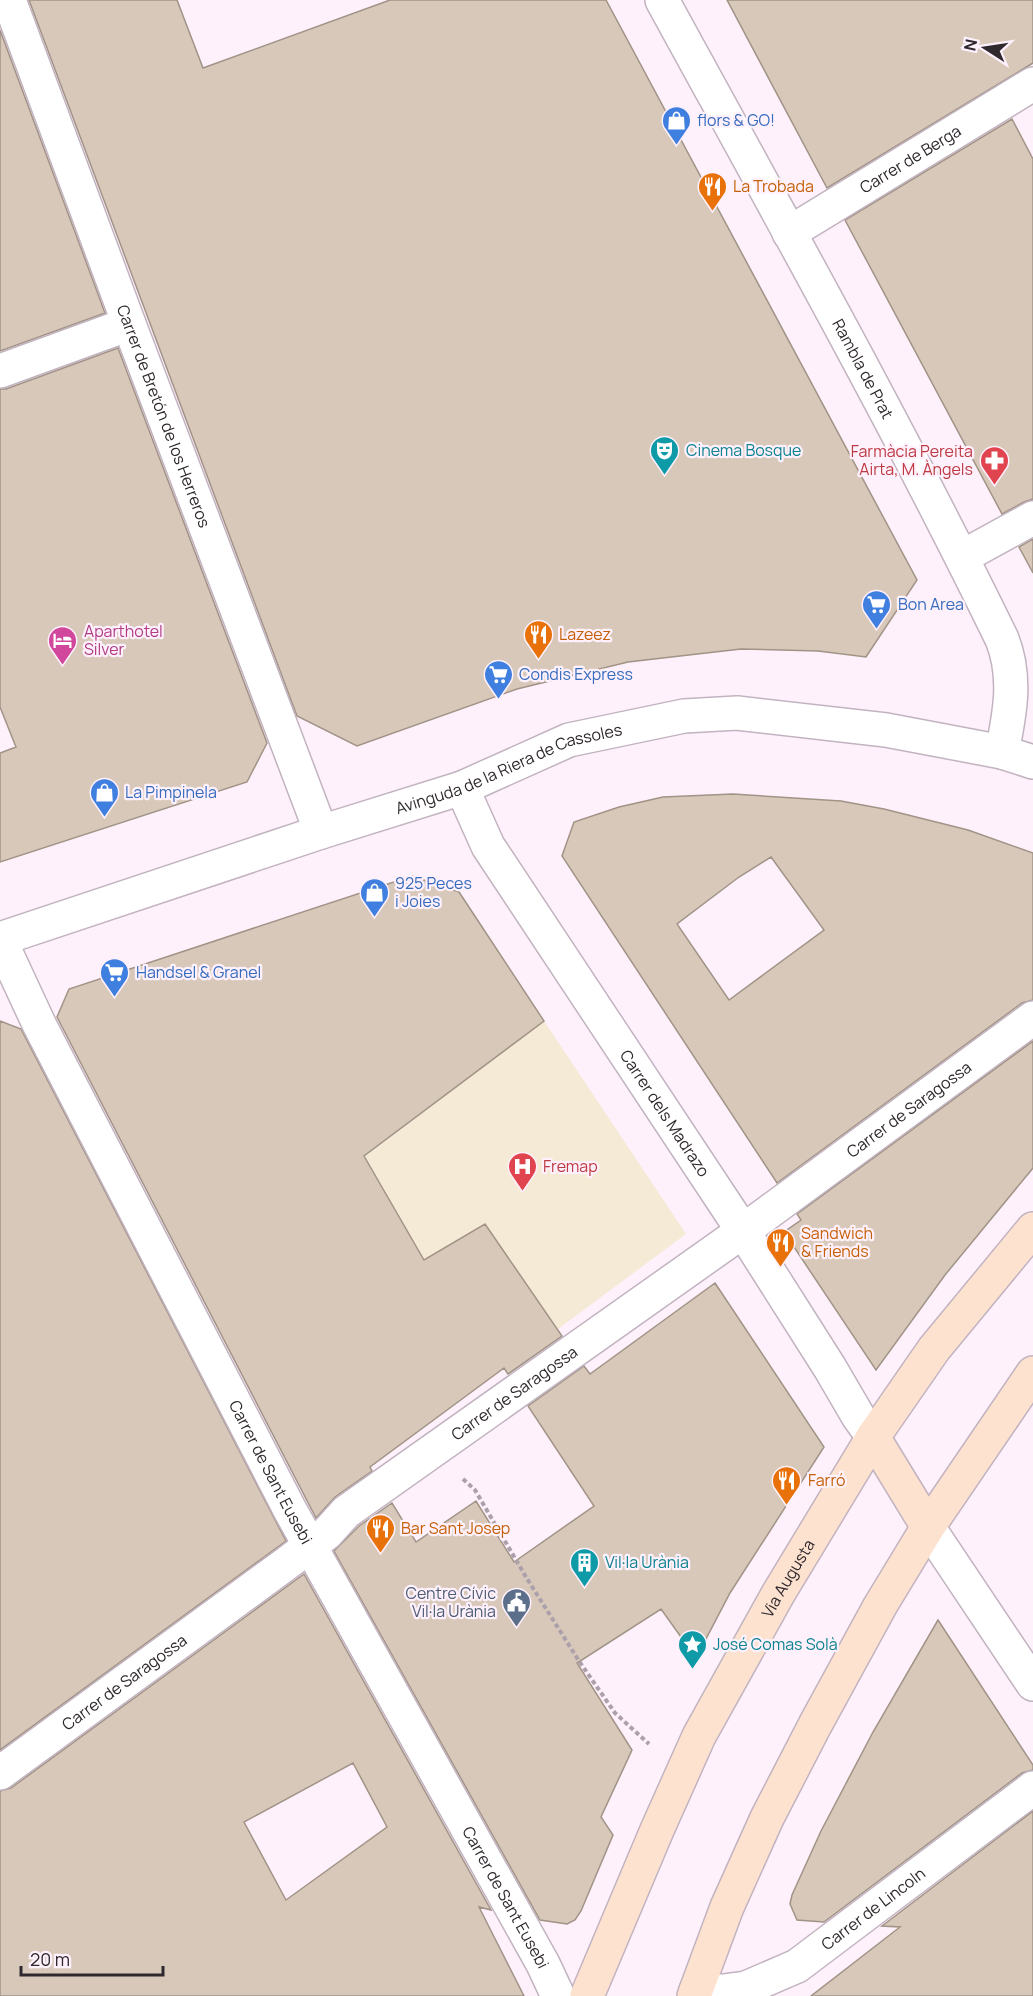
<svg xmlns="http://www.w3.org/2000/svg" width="1033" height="1996" viewBox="0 0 1033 1996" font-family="Manrope,sans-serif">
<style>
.industrial{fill:#f5ead5}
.building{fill:#d7c8ba;stroke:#a19386;stroke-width:1.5;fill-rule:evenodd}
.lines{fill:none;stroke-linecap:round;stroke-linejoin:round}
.minor-casing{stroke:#c2b3c0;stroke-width:36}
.tertiary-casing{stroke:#c2b3c0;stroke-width:36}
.secondary-casing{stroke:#c2b3c0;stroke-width:36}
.path{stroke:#aca1aa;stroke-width:4;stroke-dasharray:4.5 3;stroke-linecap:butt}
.minor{stroke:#fff;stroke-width:33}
.tertiary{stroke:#fff;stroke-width:33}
.secondary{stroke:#fee2d0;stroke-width:33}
.labels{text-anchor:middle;stroke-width:4.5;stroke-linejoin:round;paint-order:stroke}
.shop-label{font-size:16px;fill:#366cbe;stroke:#fef1fc;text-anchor:start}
.street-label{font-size:16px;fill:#2f292e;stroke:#fef1fc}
.food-label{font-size:16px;fill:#c56008;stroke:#fef1fc;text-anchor:start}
.culture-label{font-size:16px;fill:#0d838f;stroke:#fef1fc;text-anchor:start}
.health-label{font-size:16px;fill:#be3a42;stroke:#fef1fc;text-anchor:end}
.hotel-label{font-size:16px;fill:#b23c85;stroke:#fef1fc;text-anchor:start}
.service-label{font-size:16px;fill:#4e5e75;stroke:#fef1fc;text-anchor:end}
</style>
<rect width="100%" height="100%" fill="#fef1fc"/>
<path class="industrial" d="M544,1021L686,1234L558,1329L485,1224L425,1260L364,1157Z"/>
<path class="building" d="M29,0H177L203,68L390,0H606L917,580L866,657L818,651L741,649L628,662L517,689L357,746L297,716Z
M727,0H1033V63L827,188Z
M0,30L105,313L0,351Z
M1012,119L1033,159V499L1024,502L1002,514L845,220Z
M118,348L267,743L247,782L0,862V753L16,747L0,707V389H6Z
M1033,539V573L1019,547Z
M733,794L841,801L884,809L968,830L1033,853V1000L1022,1003L777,1183L562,856L574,822L619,807L663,797ZM771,857L824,930L729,1000L677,924L739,877Z
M412,876L459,892L544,1021L364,1156L424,1260L485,1224L562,1336L508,1374L504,1368L370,1467L372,1471L335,1497L316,1518L57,1017L69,989Z
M0,1021L21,1029L286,1541L0,1750Z
M1033,1041V1168L945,1275L876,1370L784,1232L801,1220L797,1214Z
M715,1283L824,1447L730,1593L696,1658L661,1609L577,1663L632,1750L601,1817L613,1835L581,1911L575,1920L567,1924L540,1920L334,1551L359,1526L392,1503L416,1542L476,1501L514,1562L594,1506L528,1406L584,1366L590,1374Z
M304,1574L491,1910L479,1907L524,1996H0V1791L11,1788ZM353,1763L387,1827L286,1900L244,1822Z
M938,1620L1033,1765V1770L1022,1773L824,1922L797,1920L790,1904L792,1895L821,1831L873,1732Z
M1033,1811V1996H811L900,1927L882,1926Z"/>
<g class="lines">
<defs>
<g id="minor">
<path id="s1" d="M9,0L129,324L321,832"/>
<path id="s2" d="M662,0C778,212 896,422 1002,639C1017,677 1010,713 1002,752"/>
<path id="s3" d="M789,233L1033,84"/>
<path d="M0,371L129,324"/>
<path d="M962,557L1033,518"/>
<path id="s4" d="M462,788L488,846L743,1231L830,1368L858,1416L873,1437"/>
<path id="s5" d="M0,940L39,1024L290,1510L543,1964L558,1996"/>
<path d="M928,1527L1033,1684"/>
<path id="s6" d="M0,1773L283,1566L327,1533L346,1512L743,1231L1033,1018"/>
<path id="s7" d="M696,1991H723L746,1988L797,1966L1033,1788"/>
</g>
<g id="tertiary">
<path id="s8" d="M0,939L321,832L462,788L569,740L684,716L737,713L886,730L1002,752L1033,762"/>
</g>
<g id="secondary">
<path d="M873,1437L928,1527"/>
<path id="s9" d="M587,1996L657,1830L699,1736L778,1594L873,1437L934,1349L1033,1229"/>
<path d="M694,1996L727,1907L767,1818L815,1725L880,1606L928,1527L1033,1373"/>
</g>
</defs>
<use href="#minor" class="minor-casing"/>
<use href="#tertiary" class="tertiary-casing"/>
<use href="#secondary" class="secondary-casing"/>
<path class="path" d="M463,1479L475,1490L526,1577L579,1661L615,1713L649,1744"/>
<use href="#minor" class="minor"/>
<use href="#tertiary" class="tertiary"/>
<use href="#secondary" class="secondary"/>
</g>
<defs>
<symbol id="shop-pin" viewBox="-11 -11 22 30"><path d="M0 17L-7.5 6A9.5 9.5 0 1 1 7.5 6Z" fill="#3f7fe0" stroke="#fef1fc"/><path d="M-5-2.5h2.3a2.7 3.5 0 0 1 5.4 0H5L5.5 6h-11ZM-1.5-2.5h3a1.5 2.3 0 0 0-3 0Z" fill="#fff"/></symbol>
<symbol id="restaurant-pin" viewBox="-11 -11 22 30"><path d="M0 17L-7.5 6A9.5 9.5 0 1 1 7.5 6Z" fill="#e8710a" stroke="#fef1fc"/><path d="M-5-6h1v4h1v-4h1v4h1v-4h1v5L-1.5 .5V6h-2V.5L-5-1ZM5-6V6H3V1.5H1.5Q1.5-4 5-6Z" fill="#fff"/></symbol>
<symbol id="theatre-pin" viewBox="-11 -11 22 30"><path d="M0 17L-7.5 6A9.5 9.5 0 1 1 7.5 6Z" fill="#0f9aa8" stroke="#fef1fc"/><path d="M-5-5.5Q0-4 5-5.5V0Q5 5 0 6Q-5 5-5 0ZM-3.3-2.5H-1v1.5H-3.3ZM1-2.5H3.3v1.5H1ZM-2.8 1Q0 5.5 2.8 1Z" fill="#fff"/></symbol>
<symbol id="pharmacy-pin" viewBox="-11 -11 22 30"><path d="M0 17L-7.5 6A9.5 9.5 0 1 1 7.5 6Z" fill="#e0444e" stroke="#fef1fc"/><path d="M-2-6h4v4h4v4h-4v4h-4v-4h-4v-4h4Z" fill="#fff"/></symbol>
<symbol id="supermarket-pin" viewBox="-11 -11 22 30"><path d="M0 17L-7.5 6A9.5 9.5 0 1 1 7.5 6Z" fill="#3f7fe0" stroke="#fef1fc"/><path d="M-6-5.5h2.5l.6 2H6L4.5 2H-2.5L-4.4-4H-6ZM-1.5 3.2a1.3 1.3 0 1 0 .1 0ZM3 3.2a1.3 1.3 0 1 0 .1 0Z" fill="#fff"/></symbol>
<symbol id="hotel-pin" viewBox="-11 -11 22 30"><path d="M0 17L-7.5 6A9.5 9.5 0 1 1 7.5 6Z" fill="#d1479c" stroke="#fef1fc"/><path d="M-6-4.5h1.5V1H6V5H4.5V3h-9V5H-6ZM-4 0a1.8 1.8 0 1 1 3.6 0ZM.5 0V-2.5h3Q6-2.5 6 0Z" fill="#fff"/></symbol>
<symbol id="hospital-pin" viewBox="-11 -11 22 30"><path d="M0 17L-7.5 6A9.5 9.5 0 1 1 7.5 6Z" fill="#e0444e" stroke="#fef1fc"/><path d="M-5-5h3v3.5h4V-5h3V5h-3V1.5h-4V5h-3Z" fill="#fff"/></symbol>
<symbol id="building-pin" viewBox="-11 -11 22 30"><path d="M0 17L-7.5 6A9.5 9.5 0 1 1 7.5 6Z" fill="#0f9aa8" stroke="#fef1fc"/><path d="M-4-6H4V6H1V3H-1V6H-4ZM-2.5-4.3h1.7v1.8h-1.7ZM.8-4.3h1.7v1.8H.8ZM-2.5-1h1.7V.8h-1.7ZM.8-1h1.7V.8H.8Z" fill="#fff"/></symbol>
<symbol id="civic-pin" viewBox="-11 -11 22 30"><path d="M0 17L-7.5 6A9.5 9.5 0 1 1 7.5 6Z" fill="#5c6f8a" stroke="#fef1fc"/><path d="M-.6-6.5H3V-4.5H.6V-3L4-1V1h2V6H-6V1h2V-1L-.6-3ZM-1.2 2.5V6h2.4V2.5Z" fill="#fff"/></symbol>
<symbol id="sight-pin" viewBox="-11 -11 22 30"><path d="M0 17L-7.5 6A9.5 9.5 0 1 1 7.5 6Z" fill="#0f9aa8" stroke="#fef1fc"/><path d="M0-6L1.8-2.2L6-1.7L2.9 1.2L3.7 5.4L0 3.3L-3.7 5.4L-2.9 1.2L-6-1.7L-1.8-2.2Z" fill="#fff"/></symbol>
</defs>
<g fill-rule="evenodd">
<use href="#shop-pin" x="660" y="104" width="33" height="45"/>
<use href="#restaurant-pin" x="696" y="170" width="33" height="45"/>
<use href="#theatre-pin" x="648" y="434" width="33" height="45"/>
<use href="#pharmacy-pin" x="978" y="444" width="33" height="45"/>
<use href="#supermarket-pin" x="860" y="588" width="33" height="45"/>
<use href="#restaurant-pin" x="522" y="618" width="33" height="45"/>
<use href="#hotel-pin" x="46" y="624" width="33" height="45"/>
<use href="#supermarket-pin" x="482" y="658" width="33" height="45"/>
<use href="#shop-pin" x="88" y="776" width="33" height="45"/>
<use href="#shop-pin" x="358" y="876" width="33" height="45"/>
<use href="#supermarket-pin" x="98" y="956" width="33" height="45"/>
<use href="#hospital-pin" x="506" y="1150" width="33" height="45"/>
<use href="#restaurant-pin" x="764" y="1226" width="33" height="45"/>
<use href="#restaurant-pin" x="770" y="1464" width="33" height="45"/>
<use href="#restaurant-pin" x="364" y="1512" width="33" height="45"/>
<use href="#building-pin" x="568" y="1546" width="33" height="45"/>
<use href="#civic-pin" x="500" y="1586" width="33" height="45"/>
<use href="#sight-pin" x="676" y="1628" width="33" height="45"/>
</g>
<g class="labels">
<g class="shop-label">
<text x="697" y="126">flors &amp; GO!</text>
<text x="898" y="610">Bon Area</text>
<text x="519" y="680">Condis Express</text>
<text x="125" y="798">La Pimpinela</text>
<text x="395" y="889">925 Peces<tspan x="395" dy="18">i Joies</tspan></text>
<text x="136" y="978">Handsel &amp; Granel</text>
</g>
<g class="street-label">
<text dy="6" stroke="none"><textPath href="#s3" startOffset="142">Carrer de Berga</textPath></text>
<text dy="6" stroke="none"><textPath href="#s2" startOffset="420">Rambla de Prat</textPath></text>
<text dy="6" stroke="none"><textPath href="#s1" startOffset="444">Carrer de Bretón de los Herreros</textPath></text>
<text dy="6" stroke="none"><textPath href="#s8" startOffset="537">Avinguda de la Riera de Cassoles</textPath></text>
<text dy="6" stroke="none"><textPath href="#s6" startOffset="1126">Carrer de Saragossa</textPath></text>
<text dy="6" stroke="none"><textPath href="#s4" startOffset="384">Carrer dels Madrazo</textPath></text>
<text dy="6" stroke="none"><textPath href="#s6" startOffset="640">Carrer de Saragossa</textPath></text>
<text dy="6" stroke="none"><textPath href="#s5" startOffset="597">Carrer de Sant Eusebi</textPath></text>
<text dy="6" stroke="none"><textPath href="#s9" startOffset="464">Via Augusta</textPath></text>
<text dy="6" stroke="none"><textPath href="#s6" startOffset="154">Carrer de Saragossa</textPath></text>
<text dy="6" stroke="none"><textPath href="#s5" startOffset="1083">Carrer de Sant Eusebi</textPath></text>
<text dy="6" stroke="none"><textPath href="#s7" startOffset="201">Carrer de Lincoln</textPath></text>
</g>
<g class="food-label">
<text x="733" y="192">La Trobada</text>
<text x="559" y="640">Lazeez</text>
<text x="801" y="1239">Sandwich<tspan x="801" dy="18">&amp; Friends</tspan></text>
<text x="808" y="1486">Farró</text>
<text x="401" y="1534">Bar Sant Josep</text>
</g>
<g class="culture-label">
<text x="686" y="456">Cinema Bosque</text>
<text x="605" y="1568">Vil·la Urània</text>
<text x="713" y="1650">José Comas Solà</text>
</g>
<g class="health-label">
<text x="973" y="457">Farmàcia Pereita<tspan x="973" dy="18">Airta, M. Àngels</tspan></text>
<text x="543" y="1172" text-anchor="start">Fremap</text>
</g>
<g class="hotel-label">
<text x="84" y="637">Aparthotel<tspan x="84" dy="18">Silver</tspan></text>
</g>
<g class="service-label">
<text x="496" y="1599">Centre Cívic<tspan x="496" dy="18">Vil·la Urània</tspan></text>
</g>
</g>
<g transform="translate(985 48) rotate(282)" stroke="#fef1fc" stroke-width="4.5" paint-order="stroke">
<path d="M0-4.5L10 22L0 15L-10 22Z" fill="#2f292e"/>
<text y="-9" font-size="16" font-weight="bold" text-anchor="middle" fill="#2f292e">N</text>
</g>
<path d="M21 1966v9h142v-9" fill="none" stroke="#2f292e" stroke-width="3"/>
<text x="30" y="1966" font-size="18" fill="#2f292e" stroke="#fef1fc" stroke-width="4.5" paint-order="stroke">20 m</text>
</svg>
